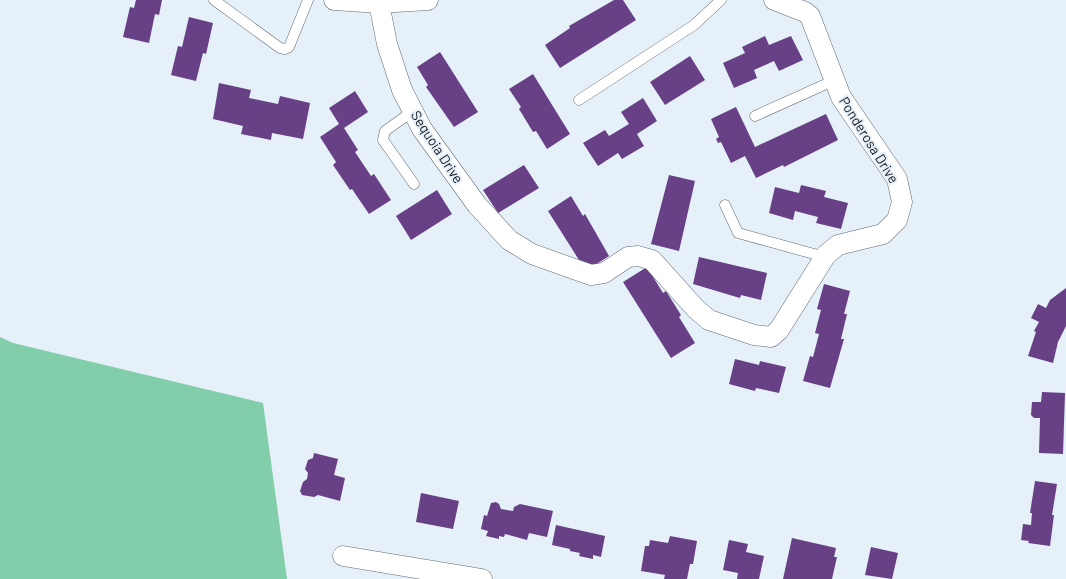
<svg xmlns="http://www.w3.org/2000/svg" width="1066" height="579" viewBox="0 0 1066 579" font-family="Barlow,sans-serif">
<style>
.green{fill:#82ceab}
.building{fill:#674085}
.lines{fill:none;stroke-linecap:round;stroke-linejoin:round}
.service-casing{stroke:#626b72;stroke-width:11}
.minor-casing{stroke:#626b72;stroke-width:21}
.service{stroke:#fff;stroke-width:10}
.minor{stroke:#fff;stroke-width:20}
.labels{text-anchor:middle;stroke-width:4;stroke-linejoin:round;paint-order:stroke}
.street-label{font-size:14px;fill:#161a1d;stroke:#e6f0f9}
</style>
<rect width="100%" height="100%" fill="#e6f0f9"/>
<path class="green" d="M0,337L13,343L263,403L287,579H0Z"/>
<path class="building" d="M136,0H162L159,15L155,14L149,43L123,37L130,7L134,8Z
M614,0H623L636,20L560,68L545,45L570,28L569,26Z
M189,17L213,23L206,54L203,53L196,81L171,75L178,46L182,47Z
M765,36L769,45L791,36L803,60L779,71L774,61L754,70L757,78L734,88L723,63L745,53L742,47Z
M440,52L478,112L454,127L426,87L428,85L417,67Z
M690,56L705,80L665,105L650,82Z
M533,74L570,134L547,149L536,131L533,132L519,109L521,107L509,89Z
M219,83L251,90L249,98L278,104L280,96L310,103L303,139L272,133L271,140L241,134L243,126L213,119Z
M355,91L368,112L344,128L358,150L355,152L371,176L374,174L391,200L369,214L352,189L350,190L333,165L336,162L320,137L339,124L329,108Z
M643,98L657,121L637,134L644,146L622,159L618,153L598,166L583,143L605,130L609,136L629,124L621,112Z
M736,107L755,147L826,114L838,140L784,167L783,165L756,178L745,156L731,163L721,142L718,143L716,139L719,137L711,119Z
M524,165L539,188L498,213L483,190Z
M669,175L695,181L679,251L651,244Z
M801,185L826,191L824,197L848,203L841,229L816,223L818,217L795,211L793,220L769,213L775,187L799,193Z
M437,190L452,214L411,240L396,216Z
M571,196L583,216L585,214L609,256L586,271L548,211Z
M699,257L767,273L761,300L741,295L740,298L693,284Z
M647,267L663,293L666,291L681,315L679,317L695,343L671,358L623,282Z
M824,284L850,291L844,314H847L841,339H844L830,388L803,381L810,356L813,357L819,334L815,333L821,310L817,309Z
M1066,288V326L1058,342L1053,363L1028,356L1036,332L1034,331L1039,322L1031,318L1038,304L1046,308L1050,300Z
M735,359L759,365L760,361L786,367L779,393L756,388L755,391L729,384Z
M1042,392L1065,393L1063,454L1039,453L1040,418H1034L1031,415L1032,402H1041Z
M314,453L338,459L334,475L345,478L340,501L318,495L314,497L302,495L300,491L303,482L307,479L308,473L305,469L308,460L313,458Z
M1035,481L1057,484L1052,515H1054L1050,546L1028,543L1029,541L1021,540L1023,524L1031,525L1032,513H1030Z
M421,493L459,501L453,529L416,522Z
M496,502L499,504L501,509L513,511L514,507L520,504L553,511L547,537L529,533L527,540L505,534L504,537L499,536V539L486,536L488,531L481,529L484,515L487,516L491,503Z
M556,525L605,536L601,557L593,555V559L579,556L580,553L570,551V549L552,545Z
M670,536L697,541L693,564H690L687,579H664L665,575L641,571L645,546H649L650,540L668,543Z
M792,538L836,548L834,557H837L832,579H783Z
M729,540L748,544L746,552L764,556L759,579H737L738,573L723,570Z
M871,547L898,553L892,579L865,575Z"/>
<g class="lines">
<defs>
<path id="service" d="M214,0L280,48L285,49L289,47L308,0
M579,100L694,25L721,0
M413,111L385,131L383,140L414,184
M755,116L835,80
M725,205L738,233L825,257"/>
<path id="minor" d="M334,0L379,3L428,0
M379,3L387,44L402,90L422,129L477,205L509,240L532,254L591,275L604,273L628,257L638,256L652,260L696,309L709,320L754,335L771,337L779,330L826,255L838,245L883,234L897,220L902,202L897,179L841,97L810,16L805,12L774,0
M343,556L482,579"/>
</defs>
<use href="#service" class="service-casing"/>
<use href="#minor" class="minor-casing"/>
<use href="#service" class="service"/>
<use href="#minor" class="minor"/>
</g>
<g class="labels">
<g class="street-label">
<text transform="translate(869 140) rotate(58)" y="5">Ponderosa Drive</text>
<text transform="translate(437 147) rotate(57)" y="5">Sequoia Drive</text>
</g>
</g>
</svg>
